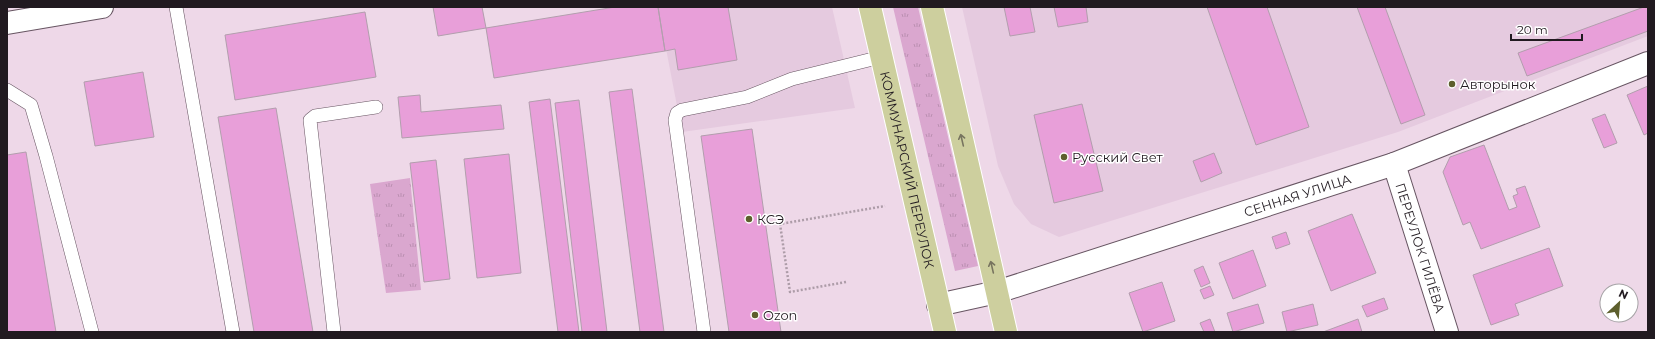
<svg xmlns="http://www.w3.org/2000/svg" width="1655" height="339" viewBox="0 0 1655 339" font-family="Montserrat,sans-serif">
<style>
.built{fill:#e5cadf}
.grass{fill:url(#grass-tufts)}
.building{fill:#e89fd9;stroke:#b29ead}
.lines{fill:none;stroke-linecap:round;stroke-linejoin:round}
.service-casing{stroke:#675562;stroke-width:14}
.minor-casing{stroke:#675562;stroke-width:24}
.tertiary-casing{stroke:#675562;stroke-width:24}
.primary-casing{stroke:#fff;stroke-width:24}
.path{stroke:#ad9ca8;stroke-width:2.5;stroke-dasharray:2 2;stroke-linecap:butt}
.service{stroke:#fff;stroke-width:13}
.minor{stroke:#fff;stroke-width:22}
.tertiary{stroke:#fff;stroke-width:22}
.primary{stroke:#cdcf9e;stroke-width:22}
.oneway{stroke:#77745f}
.poi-dot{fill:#5d5f2d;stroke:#fff;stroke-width:1.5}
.labels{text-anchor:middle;stroke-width:3;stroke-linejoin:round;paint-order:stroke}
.poi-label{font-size:13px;fill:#211a20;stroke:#fff;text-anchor:start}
.street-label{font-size:13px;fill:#211a20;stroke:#fff}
</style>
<defs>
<pattern id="grass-tufts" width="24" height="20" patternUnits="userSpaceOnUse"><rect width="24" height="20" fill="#daa7cf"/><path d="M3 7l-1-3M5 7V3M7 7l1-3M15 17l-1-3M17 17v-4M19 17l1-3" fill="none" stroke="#bb8fb1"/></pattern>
</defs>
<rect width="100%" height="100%" fill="#eed8e8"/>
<path class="built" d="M658,7H832L855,108L682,132Z
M962,7H1648V36L1398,132L1059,237L1031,224L1014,204L998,166Z"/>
<path class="grass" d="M893,7H918L978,266L955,271Z
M410,178L421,290L386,293L370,184Z"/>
<path class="building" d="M433,7H482L486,28L438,36Z
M615,7H658L665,51L494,78L486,28Z
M658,7H728L737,60L678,70L675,49L665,51Z
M1004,7H1030L1035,32L1010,36Z
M1054,7H1086L1088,22L1058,27Z
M1207,7H1267L1309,127L1256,145Z
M1357,7H1385L1425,115L1401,124Z
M1644,7H1648V31L1527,76L1518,53Z
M365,12L376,77L235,100L225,35Z
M143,72L154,137L95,146L84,82Z
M1648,86V133L1644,135L1627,95Z
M632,89L664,332H640L609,92Z
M420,95L421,112L501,105L504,129L402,138L398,97Z
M550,99L579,332H558L529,102Z
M579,100L607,332H582L555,103Z
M1082,104L1103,191L1054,203L1034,115Z
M276,108L313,332H254L218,117Z
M1605,114L1617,143L1604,148L1592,119Z
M752,129L781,332H729L701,136Z
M1484,145L1509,210L1517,207L1513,196L1518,194L1516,189L1525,186L1540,227L1481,249L1470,222L1463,225L1443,172L1450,157Z
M26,152L56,332H7V155Z
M1214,153L1222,173L1201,182L1193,161Z
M509,154L521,273L477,278L464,159Z
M436,160L450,279L424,282L410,163Z
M1352,214L1376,273L1331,291L1308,231Z
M1286,232L1290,244L1276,249L1272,237Z
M1549,248L1563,286L1515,304L1519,315L1491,325L1473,275Z
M1253,250L1266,286L1233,299L1219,263Z
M1203,266L1210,283L1201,287L1194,270Z
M1162,282L1175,321L1143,332L1129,293Z
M1210,286L1214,295L1204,299L1200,290Z
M1384,298L1388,309L1367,317L1362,306Z
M1258,304L1264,323L1233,332L1227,313Z
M1313,304L1318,325L1287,332L1282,312Z
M1210,319L1215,332H1204L1200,323Z
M1358,319L1362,332H1323Z"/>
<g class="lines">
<defs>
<path id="service" d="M176,7L233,332
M7,90L31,105L46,156L92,332
M334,332L310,120L315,116L376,107
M704,332L675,120L677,113L682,110L747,97L792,79L881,57"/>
<g id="minor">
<path d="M7,23L102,7"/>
<path id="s1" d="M1394,164L1447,332"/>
</g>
<g id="tertiary">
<path id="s2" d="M938,305L997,292L1394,164L1648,63"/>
</g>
<g id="primary">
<path id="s3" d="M870,7L945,332"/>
<path d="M932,7L1006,332"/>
</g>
</defs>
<use href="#service" class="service-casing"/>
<use href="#minor" class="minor-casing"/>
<use href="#tertiary" class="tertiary-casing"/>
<use href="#primary" class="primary-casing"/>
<path class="path" d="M846,282L790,292L780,224L885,206"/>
<use href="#service" class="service"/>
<use href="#minor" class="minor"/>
<use href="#tertiary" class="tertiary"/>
<use href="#primary" class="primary"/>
</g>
<defs><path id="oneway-shaft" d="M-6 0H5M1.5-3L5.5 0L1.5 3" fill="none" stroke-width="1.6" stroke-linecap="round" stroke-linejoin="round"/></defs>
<g class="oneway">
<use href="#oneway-shaft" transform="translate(962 140) rotate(-103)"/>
<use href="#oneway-shaft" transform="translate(992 267) rotate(-103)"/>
</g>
<g class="poi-dot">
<circle cx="1452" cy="84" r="4"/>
<circle cx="1064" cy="157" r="4"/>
<circle cx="749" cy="219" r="4"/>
<circle cx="755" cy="315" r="4"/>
</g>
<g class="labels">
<g class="poi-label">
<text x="1460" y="89">Авторынок</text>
<text x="1072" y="162">Русский Свет</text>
<text x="757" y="224">КСЭ</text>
<text x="763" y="320">Ozon</text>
</g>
<g class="street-label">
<text dy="5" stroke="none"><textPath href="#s3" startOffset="167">КОММУНАРСКИЙ ПЕРЕУЛОК</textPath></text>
<text dy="5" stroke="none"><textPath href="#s2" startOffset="376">СЕННАЯ УЛИЦА</textPath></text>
<text dy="5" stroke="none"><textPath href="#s1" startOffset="88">ПЕРЕУЛОК ГИЛЁВА</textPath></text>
</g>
</g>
<rect width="1655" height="339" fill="none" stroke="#211a20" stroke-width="16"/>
<g transform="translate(1619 303) rotate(26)"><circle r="19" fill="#ffffff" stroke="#a6a3a6"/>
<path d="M0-3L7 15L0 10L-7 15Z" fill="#5d5f2d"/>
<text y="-6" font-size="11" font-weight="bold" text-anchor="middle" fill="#211a20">N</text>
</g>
<path d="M1511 34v6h71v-6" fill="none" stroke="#211a20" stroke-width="2"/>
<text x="1517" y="34" font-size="12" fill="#211a20" stroke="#ffffff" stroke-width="3" paint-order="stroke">20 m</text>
</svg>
